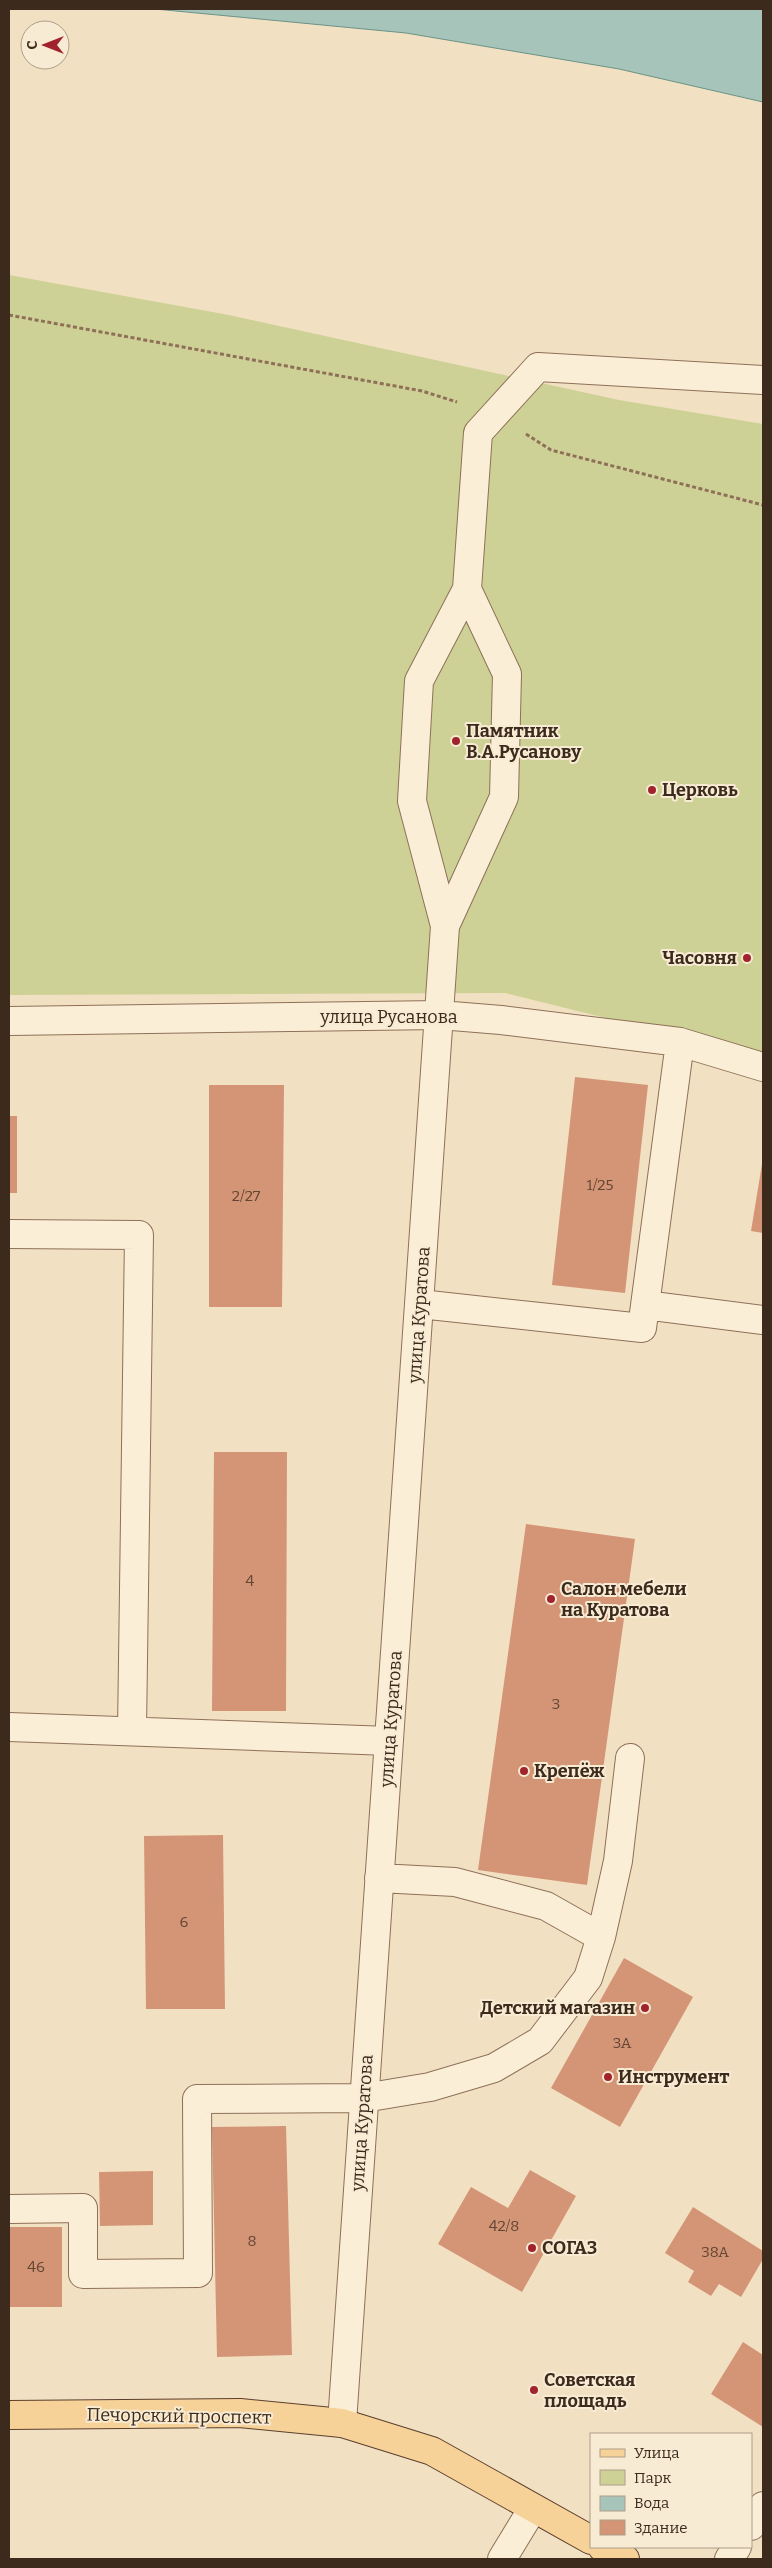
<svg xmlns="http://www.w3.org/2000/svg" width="772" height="2568" viewBox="0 0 772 2568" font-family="Bitter,serif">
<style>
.green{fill:#ced196}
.water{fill:#a6c4b9;stroke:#6b9386}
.building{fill:#d39576}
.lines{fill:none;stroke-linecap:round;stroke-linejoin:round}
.minor-casing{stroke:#8e7058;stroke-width:30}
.major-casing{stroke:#5b3f2d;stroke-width:30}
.path{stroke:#8e7058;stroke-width:3;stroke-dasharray:4 2.5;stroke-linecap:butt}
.minor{stroke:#fbeed7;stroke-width:28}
.major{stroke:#f7d298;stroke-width:28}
.poi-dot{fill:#a1232e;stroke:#f8ebd3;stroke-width:2}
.labels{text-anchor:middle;stroke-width:4;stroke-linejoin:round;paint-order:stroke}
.number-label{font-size:15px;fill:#624533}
.poi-label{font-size:18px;font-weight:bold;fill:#3c2a1d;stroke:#f8ebd3;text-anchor:start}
.street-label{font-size:18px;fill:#3c2a1d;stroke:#f8ebd3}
</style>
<rect width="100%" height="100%" fill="#f2e0c3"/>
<path class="green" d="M9,275L229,315L619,400L763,424V1057L505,993L9,995Z"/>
<path class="water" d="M155,9H763V102L619,69L406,33Z"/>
<path class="building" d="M575,1077L648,1085L625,1293L552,1285Z
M209,1085H284L282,1307H209Z
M9,1116H17V1193H9Z
M762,1164H763V1233L751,1231Z
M214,1452H287L286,1711H212Z
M526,1524L635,1539L587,1885L478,1870Z
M223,1835L225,2009H146L144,1836Z
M624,1958L693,1997L620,2127L551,2088Z
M286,2126L292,2355L217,2357L212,2127Z
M530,2170L576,2196L522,2292L438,2244L471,2187L508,2208Z
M153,2171V2225L100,2226L99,2172Z
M693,2207L763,2251V2259L741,2297L719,2284L711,2296L688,2282L694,2271L665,2253Z
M9,2227H62V2307H9Z
M743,2342L763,2355V2427L711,2394Z"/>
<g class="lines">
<defs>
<path id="minor" d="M445,926L504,797L507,674L467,589
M9,1021L440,1015L501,1020L680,1042L763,1067
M9,1234L139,1235L132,1731
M420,1304L642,1328L680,1042
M645,1305L763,1320
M9,1727L389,1741
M379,1878L455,1882L546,1906L601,1937
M9,2209L83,2208V2274L198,2273L197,2099L364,2098L430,2087L494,2068L540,2041L588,1978L601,1937L618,1861L630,1758
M342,2423L445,926L412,801L419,681L467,589L478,433L538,367L763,380
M751,2526L763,2506
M502,2559L533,2508
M729,2559L737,2547"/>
<path id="major" d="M9,2415L240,2413L342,2423L432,2451L591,2540
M602,2547L625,2559"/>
</defs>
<use href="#minor" class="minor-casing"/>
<use href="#major" class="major-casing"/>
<path class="path" d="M9,315L422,391L457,402
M526,434L551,450L763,505"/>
<use href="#minor" class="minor"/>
<use href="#major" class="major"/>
</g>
<g class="poi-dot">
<circle cx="456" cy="741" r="5"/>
<circle cx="652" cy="790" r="5"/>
<circle cx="747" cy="958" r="5"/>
<circle cx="551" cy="1599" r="5"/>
<circle cx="524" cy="1771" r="5"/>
<circle cx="645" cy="2008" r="5"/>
<circle cx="608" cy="2077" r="5"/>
<circle cx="532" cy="2248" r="5"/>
<circle cx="534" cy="2390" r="5"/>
</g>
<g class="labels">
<g class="number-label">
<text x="600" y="1190">1/25</text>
<text x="246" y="1201">2/27</text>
<text x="250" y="1586">4</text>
<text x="556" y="1709">3</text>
<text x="184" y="1927">6</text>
<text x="622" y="2048">3А</text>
<text x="504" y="2231">42/8</text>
<text x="252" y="2246">8</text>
<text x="715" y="2257">38А</text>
<text x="36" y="2272">46</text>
</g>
<g class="poi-label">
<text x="466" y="737">Памятник<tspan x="466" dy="21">В.А.Русанову</tspan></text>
<text x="662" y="796">Церковь</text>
<text x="737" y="964" text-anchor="end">Часовня</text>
<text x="561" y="1595">Салон мебели<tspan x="561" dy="21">на Куратова</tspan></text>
<text x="534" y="1777">Крепёж</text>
<text x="635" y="2014" text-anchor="end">Детский магазин</text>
<text x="618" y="2083">Инструмент</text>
<text x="542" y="2254">СОГАЗ</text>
<text x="544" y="2386">Советская<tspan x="544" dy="21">площадь</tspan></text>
</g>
<g class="street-label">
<text x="389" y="1023">улица Русанова</text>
<text transform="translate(419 1315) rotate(-86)" y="6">улица Куратова</text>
<text transform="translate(391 1719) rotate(-86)" y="6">улица Куратова</text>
<text transform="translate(362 2123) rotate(-86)" y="6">улица Куратова</text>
<text transform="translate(179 2416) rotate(1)" y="6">Печорский проспект</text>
</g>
</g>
<rect width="772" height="2568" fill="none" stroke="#3c2a1d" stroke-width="20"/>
<rect x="590" y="2433" width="162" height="115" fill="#f8ebd3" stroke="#ad9e8a"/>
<rect x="600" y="2449" width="25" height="8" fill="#f7d298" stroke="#ad9e8a"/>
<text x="634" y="2458" font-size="15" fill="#3c2a1d">Улица</text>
<rect x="600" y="2470" width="25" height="15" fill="#ced196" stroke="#ad9e8a"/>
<text x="634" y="2483" font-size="15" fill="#3c2a1d">Парк</text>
<rect x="600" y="2496" width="25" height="15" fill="#a6c4b9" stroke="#ad9e8a"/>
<text x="634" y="2508" font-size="15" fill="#3c2a1d">Вода</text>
<rect x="600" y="2520" width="25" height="15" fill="#d39576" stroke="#ad9e8a"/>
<text x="634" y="2533" font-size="15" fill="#3c2a1d">Здание</text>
<g transform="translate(45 45) rotate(270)"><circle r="24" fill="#f8ebd3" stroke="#ad9e8a"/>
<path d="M0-4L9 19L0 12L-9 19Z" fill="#a1232e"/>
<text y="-8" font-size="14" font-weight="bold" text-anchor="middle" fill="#3c2a1d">С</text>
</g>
</svg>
